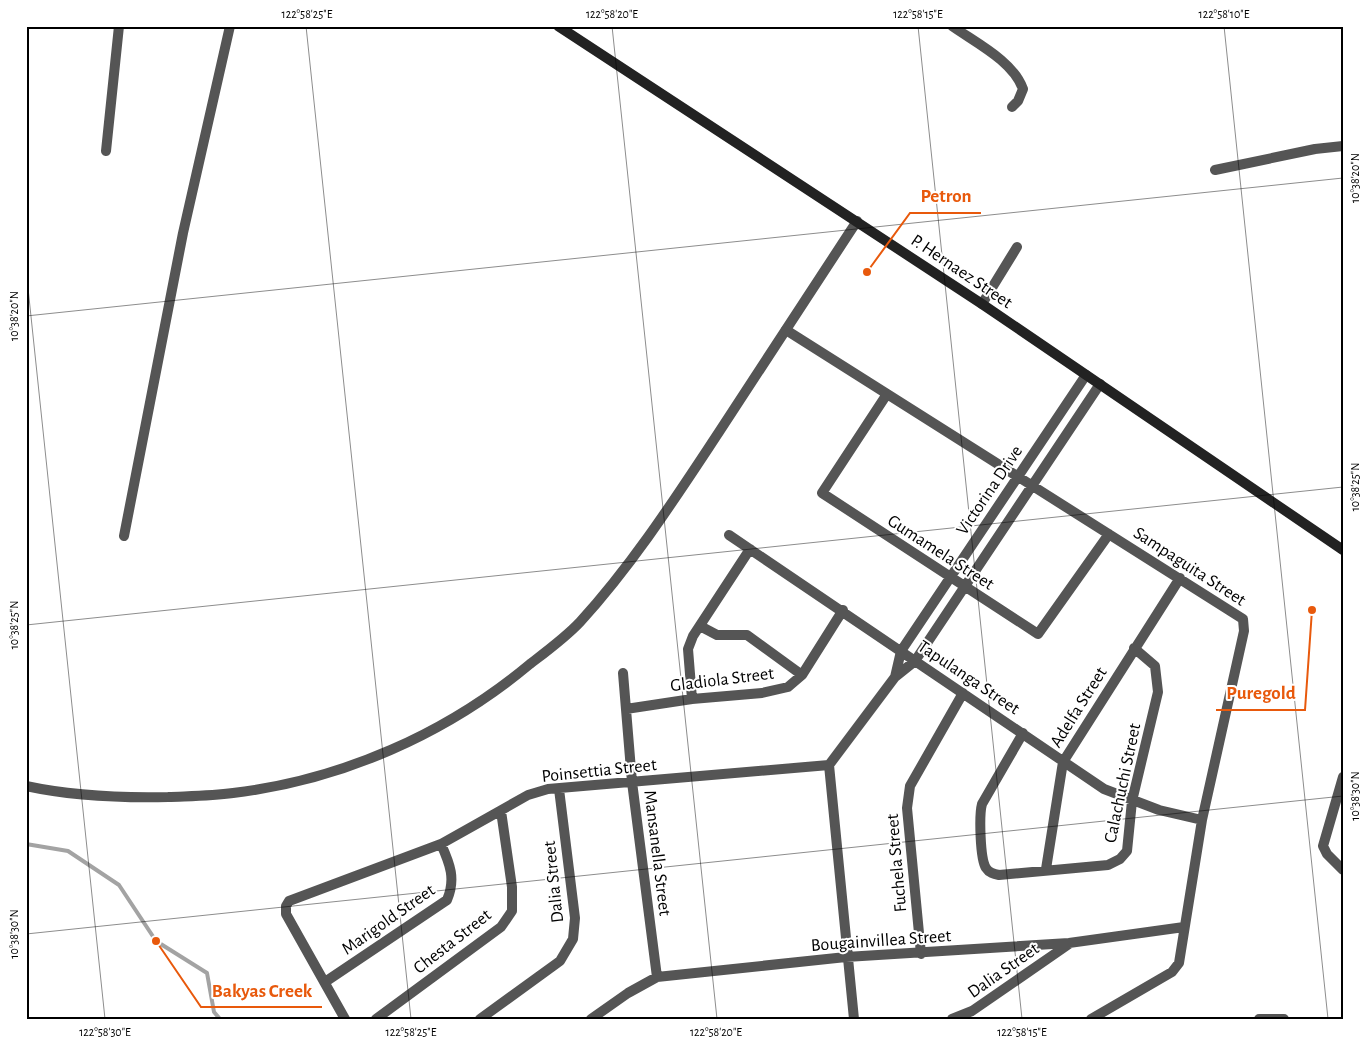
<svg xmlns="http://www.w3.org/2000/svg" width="1369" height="1045" viewBox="0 0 1369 1045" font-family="'Alegreya Sans',sans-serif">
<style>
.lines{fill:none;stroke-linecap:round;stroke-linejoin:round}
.stream{stroke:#a3a3a3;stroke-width:4}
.minor{stroke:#555;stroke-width:10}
.tertiary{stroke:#555;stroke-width:10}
.secondary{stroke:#222;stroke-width:10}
.ticks{fill:none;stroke:#000;stroke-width:1;stroke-opacity:0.45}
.labels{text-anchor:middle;stroke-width:4;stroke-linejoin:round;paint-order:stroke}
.street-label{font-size:18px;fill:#000;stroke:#fff}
.leader{fill:none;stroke:#e8590c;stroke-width:2}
.callout-dot{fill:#e8590c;stroke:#fff;stroke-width:2}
.callout-label{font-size:19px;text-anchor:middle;font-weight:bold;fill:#e8590c;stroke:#fff;stroke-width:4;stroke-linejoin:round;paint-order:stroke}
.neatline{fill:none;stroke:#000;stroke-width:2}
.ticks-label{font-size:12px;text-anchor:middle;fill:#000}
</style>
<rect width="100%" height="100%" fill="#fff"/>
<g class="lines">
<path class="stream" d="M26,844L68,851L119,885L156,941L207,973L214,1012L220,1019"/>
<path class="minor" d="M952,26C976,43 1013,61 1023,89L1018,101L1012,107
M106,151L119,26
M1215,170L1315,149L1343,146
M982,304L1017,247
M786,330L1243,619L1244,631L1202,820L1179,963L1172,972L1091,1019
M887,394L822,493L1038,634L1109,534
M729,535L1104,789L1159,810L1202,820
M124,536L183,233L230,26
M700,626L717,635H747L802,675
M623,673L632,782L657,977
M895,677L901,651L1086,375
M692,699L688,649L693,636L750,549
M626,709L692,699L762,693L788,687L802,675L843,610
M1023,733L982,804C979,815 980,859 986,868C989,873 994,874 999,875L1108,865L1120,859L1127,851L1132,801L1158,692L1155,666L1134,648
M829,765L895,677L915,661L1100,384
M829,765L854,1019
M1343,777L1323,846L1327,854L1343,870
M1046,869L1063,762L1180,578
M921,954L907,808L910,786L963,693
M325,982L447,900C456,879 450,864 441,844
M345,1019L286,914V906L289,901L441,844L528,795L548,789L829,765
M376,1019L501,927L512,911V887L501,811
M480,1019L560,961L573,939L575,918L559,789
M591,1019L628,993L657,977L846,957L1069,943L1184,927
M952,1019L972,1011L1069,944
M1259,1019H1284"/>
<path class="tertiary" d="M26,786C72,796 121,798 168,797C190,796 211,796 233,793C342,780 446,734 530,664C547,651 566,637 580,622C633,564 676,497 719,432C765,362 811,292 857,221"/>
<path class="secondary" d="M558,26L982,304L1343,550"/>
</g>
<path class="ticks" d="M306,26L411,1019M612,26L717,1019M918,26L1022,1019M1224,26L1328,1019M26,269L105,1019M26,316L1343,178M26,625L1343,487M26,934L1343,796"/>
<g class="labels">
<g class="street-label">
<text transform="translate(962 271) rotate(34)" y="6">P. Hernaez Street</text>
<text transform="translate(989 490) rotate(-56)" y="6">Victorina Drive</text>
<text transform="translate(941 552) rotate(33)" y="6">Gumamela Street</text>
<text transform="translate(1190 566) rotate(33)" y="6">Sampaguita Street</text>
<text transform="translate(969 677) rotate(34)" y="6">Tapulanga Street</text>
<text transform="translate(722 679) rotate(-7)" y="6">Gladiola Street</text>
<text transform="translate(1078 707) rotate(-58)" y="6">Adelfa Street</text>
<text transform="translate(599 770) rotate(-6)" y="6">Poinsettia Street</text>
<text transform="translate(1122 783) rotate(-78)" y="6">Calachuchi Street</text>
<text transform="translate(658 853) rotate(83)" y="6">Mansanella Street</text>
<text transform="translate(896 863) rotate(-95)" y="6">Fuchela Street</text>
<text transform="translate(553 882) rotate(-96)" y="6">Dalia Street</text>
<text transform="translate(388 919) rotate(-35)" y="6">Marigold Street</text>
<text transform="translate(881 940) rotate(-4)" y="6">Bougainvillea Street</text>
<text transform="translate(452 941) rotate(-38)" y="6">Chesta Street</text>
<text transform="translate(1003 970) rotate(-35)" y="6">Dalia Street</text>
</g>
</g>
<path class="leader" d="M867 272L910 213H981M1312 610L1305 710H1216M156 941L201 1007H322"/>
<g class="callout-dot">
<circle cx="867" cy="272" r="5"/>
<circle cx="1312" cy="610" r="5"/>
<circle cx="156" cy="941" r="5"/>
</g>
<g class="callout-label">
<text x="946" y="202">Petron</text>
<text x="1261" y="699">Puregold</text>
<text x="262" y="997">Bakyas Creek</text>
</g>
<rect width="1369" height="1045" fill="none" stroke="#ffffff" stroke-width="55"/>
<rect x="28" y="28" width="1314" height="990" class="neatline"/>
<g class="ticks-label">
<text x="307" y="18">122°58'25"E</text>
<text x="612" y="18">122°58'20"E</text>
<text x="918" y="18">122°58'15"E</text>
<text x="1224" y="18">122°58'10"E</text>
<text transform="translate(1355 178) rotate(-90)" y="4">10°38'20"N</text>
<text transform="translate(14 316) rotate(-90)" y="4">10°38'20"N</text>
<text transform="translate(1355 487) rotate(-90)" y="4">10°38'25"N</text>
<text transform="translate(14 625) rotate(-90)" y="4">10°38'25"N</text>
<text transform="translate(1355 796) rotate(-90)" y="4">10°38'30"N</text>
<text transform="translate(14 934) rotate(-90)" y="4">10°38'30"N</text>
<text x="105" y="1036">122°58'30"E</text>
<text x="411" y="1036">122°58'25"E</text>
<text x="716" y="1036">122°58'20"E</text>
<text x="1022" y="1036">122°58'15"E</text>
</g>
</svg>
